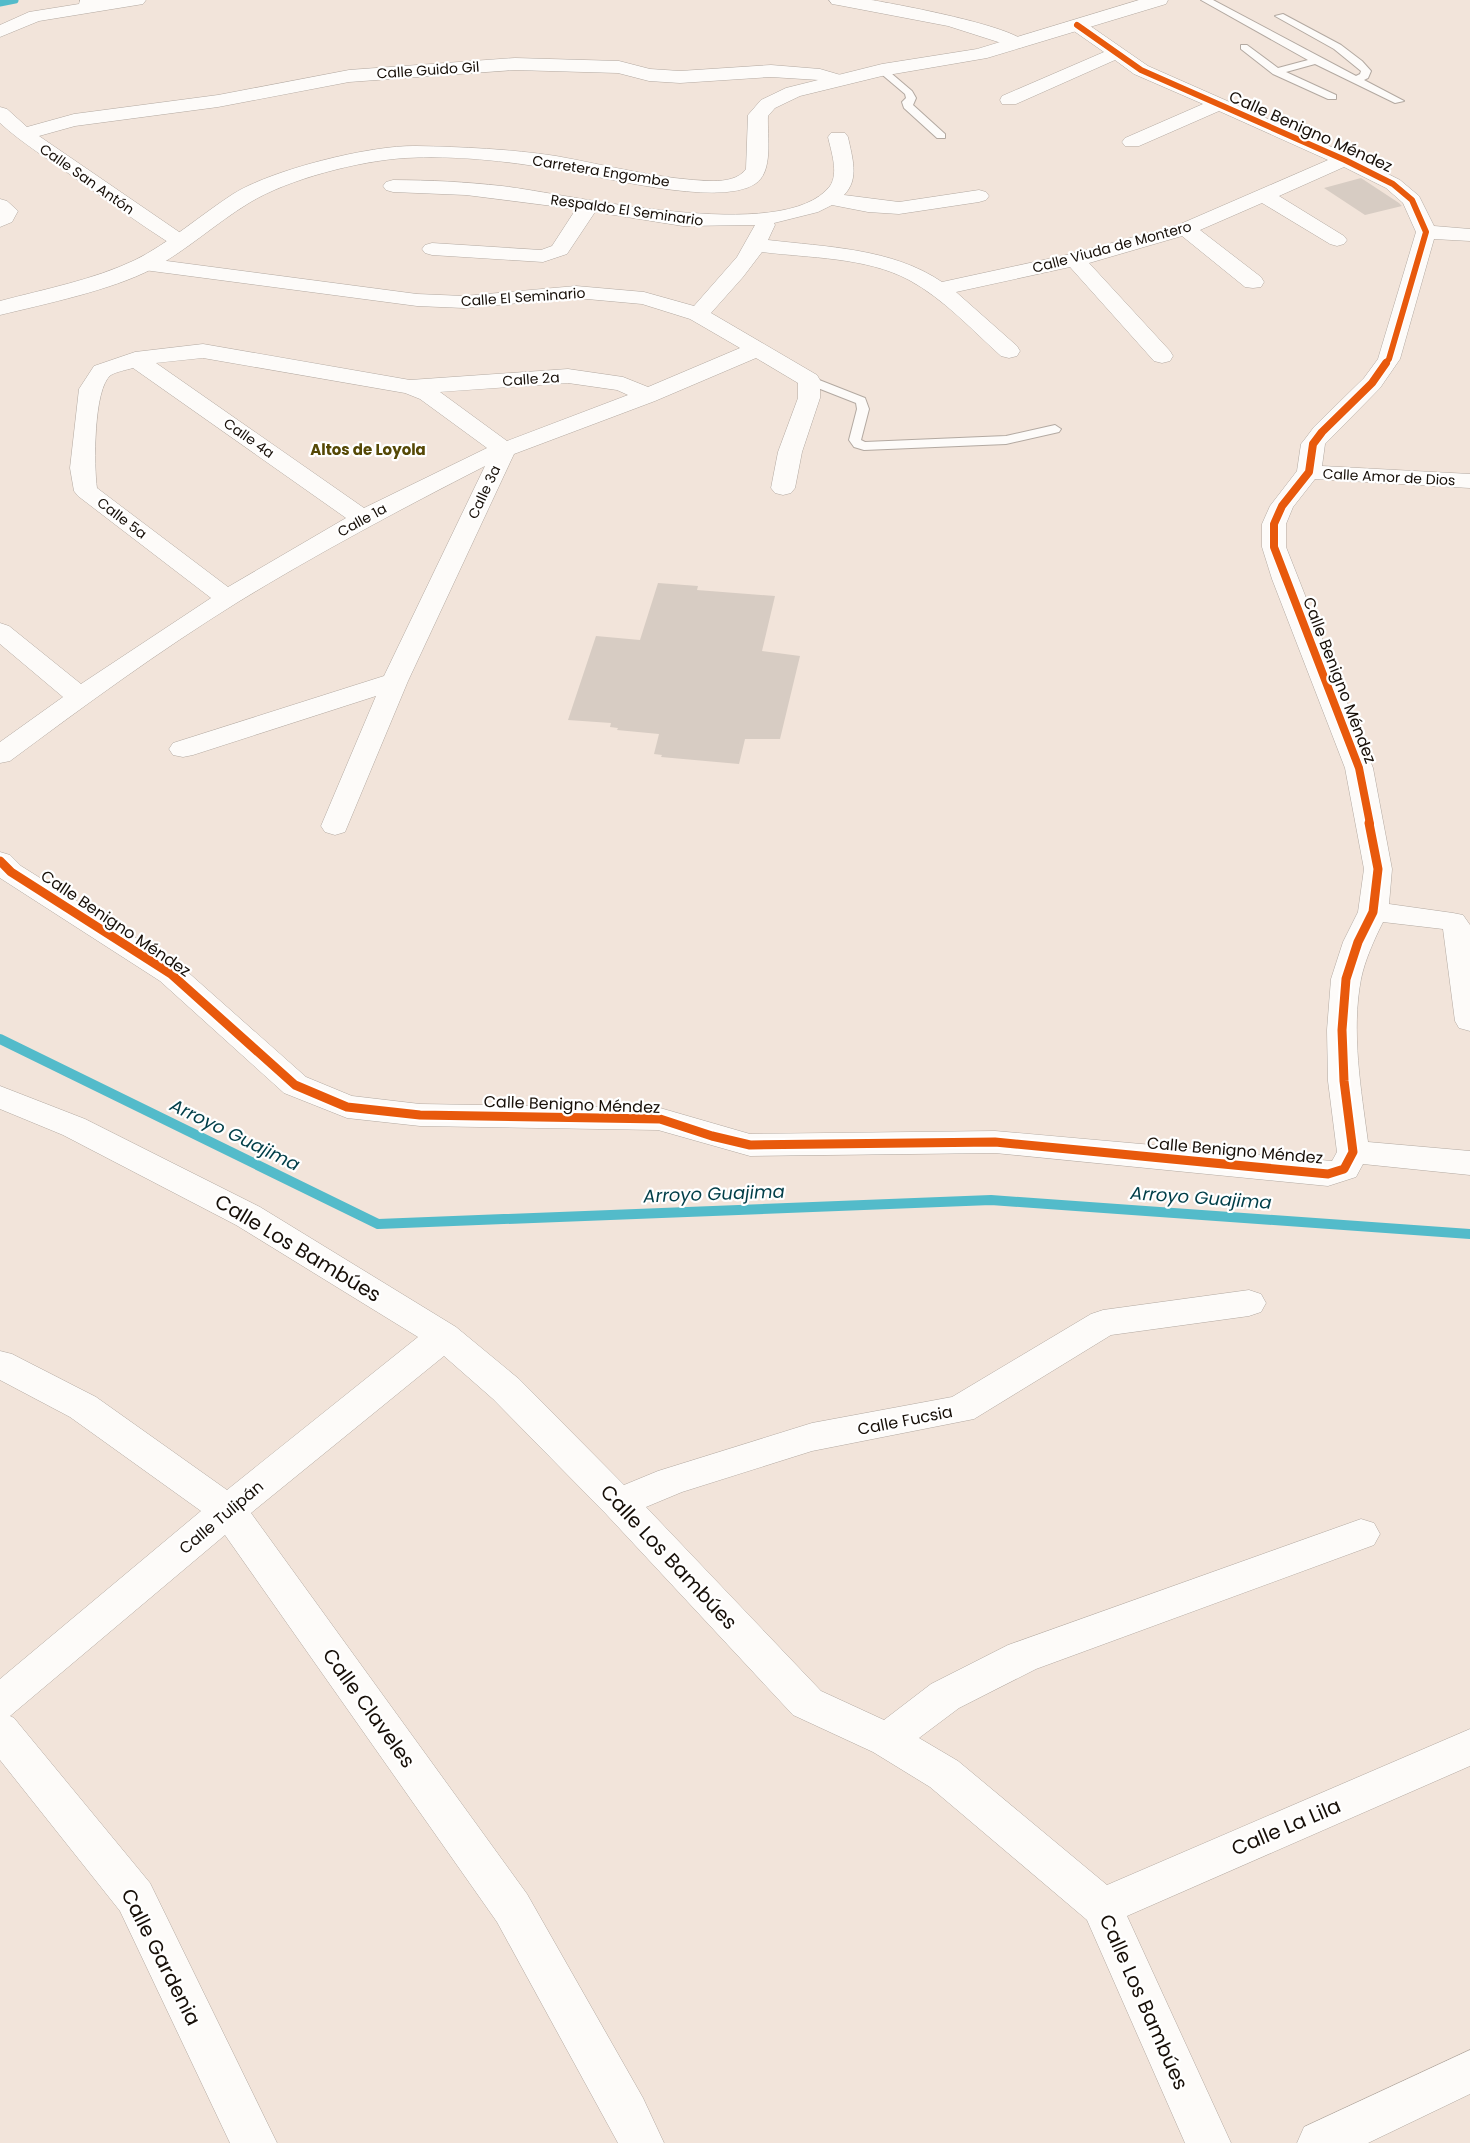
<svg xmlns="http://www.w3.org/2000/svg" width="1470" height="2143" viewBox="0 0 1470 2143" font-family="Poppins,sans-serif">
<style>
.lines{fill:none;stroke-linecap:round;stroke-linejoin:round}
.stream-far1{stroke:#53bbca;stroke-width:7}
.stream{stroke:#53bbca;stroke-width:10}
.building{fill:#d7ccc3}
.service-casing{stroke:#b3a9a1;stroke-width:2}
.minor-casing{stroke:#b3a9a1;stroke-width:1}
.tertiary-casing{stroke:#b3a9a1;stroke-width:1}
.service{fill:#fdfbf9;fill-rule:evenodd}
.minor{fill:#fdfbf9;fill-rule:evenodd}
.tertiary{fill:#fdfbf9;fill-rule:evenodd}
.cycleway-far2-casing{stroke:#fff;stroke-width:8}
.cycleway-far1-casing{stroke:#fff;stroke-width:10}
.cycleway-casing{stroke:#fff;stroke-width:13}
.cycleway-far2{stroke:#e8590c;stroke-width:6}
.cycleway-far1{stroke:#e8590c;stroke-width:8}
.cycleway{stroke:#e8590c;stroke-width:9}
.labels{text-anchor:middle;stroke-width:4.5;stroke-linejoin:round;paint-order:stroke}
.far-street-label{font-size:14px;fill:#170f08;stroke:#fff}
.far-neighbourhood-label{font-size:15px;font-weight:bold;fill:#554805;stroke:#fff}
.street-label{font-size:16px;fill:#170f08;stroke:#fff}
.water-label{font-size:18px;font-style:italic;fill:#003e48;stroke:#fff}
.near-street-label{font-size:20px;fill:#170f08;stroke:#fff}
</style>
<rect width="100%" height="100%" fill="#f2e4da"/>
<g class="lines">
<path class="stream-far1" d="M0,3L15,0"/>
<path class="stream" d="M0,1039L378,1224L991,1200L1470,1234"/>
</g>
<path class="building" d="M1361,178L1399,203L1402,206L1365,215L1324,188Z
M658,583L698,586L697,590L775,596L762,651L800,656L780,739H745L739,764L661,757L662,755L654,754L659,734L617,730L618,728L610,727L611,723L568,720L596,636L640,640Z"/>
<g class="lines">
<defs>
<path id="service" d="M1201,0H1213L1356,76L1360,74L1361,71L1334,49L1275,16L1283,14L1341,45L1362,61L1371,71L1368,78L1364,80L1404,101L1395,103L1315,64L1286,72L1336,95V99H1328L1273,74L1241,49V45H1247L1278,68L1308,60Z
M879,68H885L912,91L916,98L913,105L945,134V138H937L904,108L902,102L906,98L905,94L879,72Z
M809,376L865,398L869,409L861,440L865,442L1006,436L1055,425L1061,429L1059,432L1006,444L864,450L854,447L849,440L857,409L856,403L805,383V377Z"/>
<path id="minor" d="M80,0H146L143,4L137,5L39,21L0,37V25L29,12L79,4Z
M829,0C843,0 857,0 871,0C896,4 1014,26 1026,43L1023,47L1017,48L948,26L838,5L832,4Z
M1077,20L1083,21L1148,66L1352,156L1400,180L1419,196L1434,226L1470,229V241L1434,239L1400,359L1380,388L1325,444L1322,466L1470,474V488L1315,479L1293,507L1286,524V547L1373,768L1392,869L1389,904L1453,913L1463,915L1470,925V1031L1459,1028L1455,1021L1443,929L1383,922C1374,940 1365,960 1361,979C1351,1032 1361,1089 1368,1142L1470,1151V1175L1363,1164L1356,1177L1328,1186L995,1153L750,1156L658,1130L420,1126L347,1118L284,1093L160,981L0,878V852L10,855L21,866L182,967L306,1077L352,1096L420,1104L660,1108L750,1134L995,1131L1332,1161L1337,1152L1328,1081L1327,1030L1331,979L1343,942L1358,912L1364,869L1345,768L1272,579L1262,547V524L1270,506L1297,471L1301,444L1305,439L1314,427L1364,378L1378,359L1416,232L1403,203L1386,188L1344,167L1279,196L1344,236L1347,240L1344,244L1337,246L1330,244L1262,203L1200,230L1261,277L1264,282L1261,287L1253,288L1245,287L1182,236L1089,263L1170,351L1173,356L1170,361L1162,363L1154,361L1070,267L956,292L1017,346L1020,351L1017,356L1009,358L1001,356C972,330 944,299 909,280C866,257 809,258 762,252L743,277L711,313L817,375L820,380V398L802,452L795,488L791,493L783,495L775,493L771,488L778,452L798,398V383L756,358L655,401L514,454L408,681L345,832L335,835L325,832L321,826L376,696L193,755L183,757L173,755L169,749L173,743L384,676L485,466C401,509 318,553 238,602C159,651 84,706 10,761L0,763V742L63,697L0,644V623L9,626L81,684L211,598L78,496L74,491L70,468L79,389L94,366L135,352L203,344L410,380L568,369L623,377L648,387L740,348L690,319L642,304L576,298L464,308L417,306L144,270L137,268L133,264L137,260L144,258L417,294L464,296L576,286L644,292L694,306L737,257L755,225L683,226L595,212L567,254L543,262L432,255L425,253L422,249L425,245L432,243L541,250L552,246L576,209L466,195L393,192L386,190L383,186L386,182L393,180C430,180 466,182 502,186C570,194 784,246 830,186C839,173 831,151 828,137L831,133H845L848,137C852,157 860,179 844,195L899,202L979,190L986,192L989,196L986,200L979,202L899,214L868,212L832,205L818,212L774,223L775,225L768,240C826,247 892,248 942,282L1071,254L1178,225L1328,160L1219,111L1139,146H1125L1122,142L1125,138L1203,104L1134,74L1115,60L1016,104H1002L1000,100L1002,96L1104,52L1071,29L1068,25L1071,21ZM203,358L405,393L420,399L487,448L364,508L156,363ZM133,368L346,518L228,587L97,488C94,468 93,388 111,375C116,372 126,370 133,368ZM568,383L617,390L628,395L507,441L440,392Z
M515,58L619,61L650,69L680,71L771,65L820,69L844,76L846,80L844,84L837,86L819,80L771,77L680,83L649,81L618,73L515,70L349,82L218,107L75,126L39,136L185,236L188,240L185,244L178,246L171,244C138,223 107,200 75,178C50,160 23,144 0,123V107L7,109L27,127L74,114L218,95L349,70Z
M0,199L7,201L18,211L12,222L0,227Z
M0,1086L85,1119L260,1207L456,1327L519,1379L624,1485L658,1471L812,1423L952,1397L1091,1314L1103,1310L1249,1290L1261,1294L1266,1303L1261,1312L1249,1316L1111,1335L974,1419L812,1451L682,1492L646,1507L821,1691L884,1720L931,1684L1008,1645L1361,1519L1374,1523L1380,1534L1374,1545L1036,1669L959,1708L919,1738L958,1761L1107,1885L1470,1729V1766L1127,1916L1231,2143H1185L1087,1920L930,1787L873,1752L793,1715L606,1514L493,1399L444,1356L251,1513L527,1894L643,2098L664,2143H618L497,1922L225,1535L10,1716L14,1718L150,1883L277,2143H230L120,1911L0,1760V1679L201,1511L70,1417L0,1380V1351L12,1354L96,1397L227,1490L418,1337L236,1225L63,1135L0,1109Z
M1470,2050V2094L1368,2143H1297L1304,2127Z"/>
<path id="tertiary" d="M1139,0H1168L1166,4L987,58L882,76L800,96L775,108L768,116C767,136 774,172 755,184C718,208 598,175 554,169C506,161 454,155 405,158C359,161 288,179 249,203C216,223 186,251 152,269C112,290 45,304 0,315V301C45,289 93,280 135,260C166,245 202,214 233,194C271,170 370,145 416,146C463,147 510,149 556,156C606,165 662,180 713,181C725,181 739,179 746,169L748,115L761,100L786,88L882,64L977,49Z"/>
</defs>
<use href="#service" class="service-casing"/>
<use href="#minor" class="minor-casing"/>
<use href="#tertiary" class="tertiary-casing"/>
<use href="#service" class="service"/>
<use href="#minor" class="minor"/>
<use href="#tertiary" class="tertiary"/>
<defs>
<path id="cycleway-far2" d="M1077,25L1141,70L1345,160L1393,184L1412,200L1426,232L1389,359L1385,364"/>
<path id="cycleway-far1" d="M1370,824L1359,768L1274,547V524L1282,506L1309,472L1313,444L1322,432L1372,383L1386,363"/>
<path id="cycleway" d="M0,861L11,872L171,974L295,1085L347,1107L420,1115L660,1119L712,1136L750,1145L995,1142L1328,1174L1344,1169L1353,1152L1344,1081L1342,1030L1346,979L1358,942L1373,912L1378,869L1369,823"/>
</defs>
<use href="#cycleway-far2" class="cycleway-far2-casing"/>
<use href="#cycleway-far1" class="cycleway-far1-casing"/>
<use href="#cycleway" class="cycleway-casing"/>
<use href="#cycleway-far2" class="cycleway-far2"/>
<use href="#cycleway-far1" class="cycleway-far1"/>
<use href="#cycleway" class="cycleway"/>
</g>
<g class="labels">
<g class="far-street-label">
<text transform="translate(428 70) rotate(-4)" y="5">Calle Guido Gil</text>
<text transform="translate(601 171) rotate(9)" y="5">Carretera Engombe</text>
<text transform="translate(87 179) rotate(35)" y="5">Calle San Antón</text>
<text transform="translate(627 210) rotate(8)" y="5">Respaldo El Seminario</text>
<text transform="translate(1112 247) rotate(-15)" y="5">Calle Viuda de Montero</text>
<text transform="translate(523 297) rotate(-4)" y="5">Calle El Seminario</text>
<text transform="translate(531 379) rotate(-4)" y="5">Calle 2a</text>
<text transform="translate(249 438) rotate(35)" y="5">Calle 4a</text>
<text transform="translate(1389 477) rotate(3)" y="5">Calle Amor de Dios</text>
<text transform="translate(484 492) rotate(-65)" y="5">Calle 3a</text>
<text transform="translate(122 518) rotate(37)" y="5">Calle 5a</text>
<text transform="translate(362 520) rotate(-29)" y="5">Calle 1a</text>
</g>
<g class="far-neighbourhood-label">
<text x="368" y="455">Altos de Loyola</text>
</g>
<g class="street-label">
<text transform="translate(1311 131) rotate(24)" y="6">Calle Benigno Méndez</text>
<text transform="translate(1340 680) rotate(69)" y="6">Calle Benigno Méndez</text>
<text transform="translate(116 923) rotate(34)" y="6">Calle Benigno Méndez</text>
<text transform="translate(572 1104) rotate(2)" y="6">Calle Benigno Méndez</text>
<text transform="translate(1235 1150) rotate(5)" y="6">Calle Benigno Méndez</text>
<text transform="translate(905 1420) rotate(-11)" y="6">Calle Fucsia</text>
<text transform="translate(221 1517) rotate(-40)" y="6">Calle Tulipán</text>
</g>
<g class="water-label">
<text transform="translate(235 1135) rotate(26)" y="6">Arroyo Guajima</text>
<text transform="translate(714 1194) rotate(-2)" y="6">Arroyo Guajima</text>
<text transform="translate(1201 1198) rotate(4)" y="6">Arroyo Guajima</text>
</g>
<g class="near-street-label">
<text transform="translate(298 1248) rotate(31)" y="7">Calle Los Bambúes</text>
<text transform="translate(669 1557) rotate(47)" y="7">Calle Los Bambúes</text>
<text transform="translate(369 1708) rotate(54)" y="7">Calle Claveles</text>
<text transform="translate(1286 1827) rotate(-23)" y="7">Calle La Lila</text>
<text transform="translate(161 1957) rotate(63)" y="7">Calle Gardenia</text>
<text transform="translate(1144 2002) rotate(66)" y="7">Calle Los Bambúes</text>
</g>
</g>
</svg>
